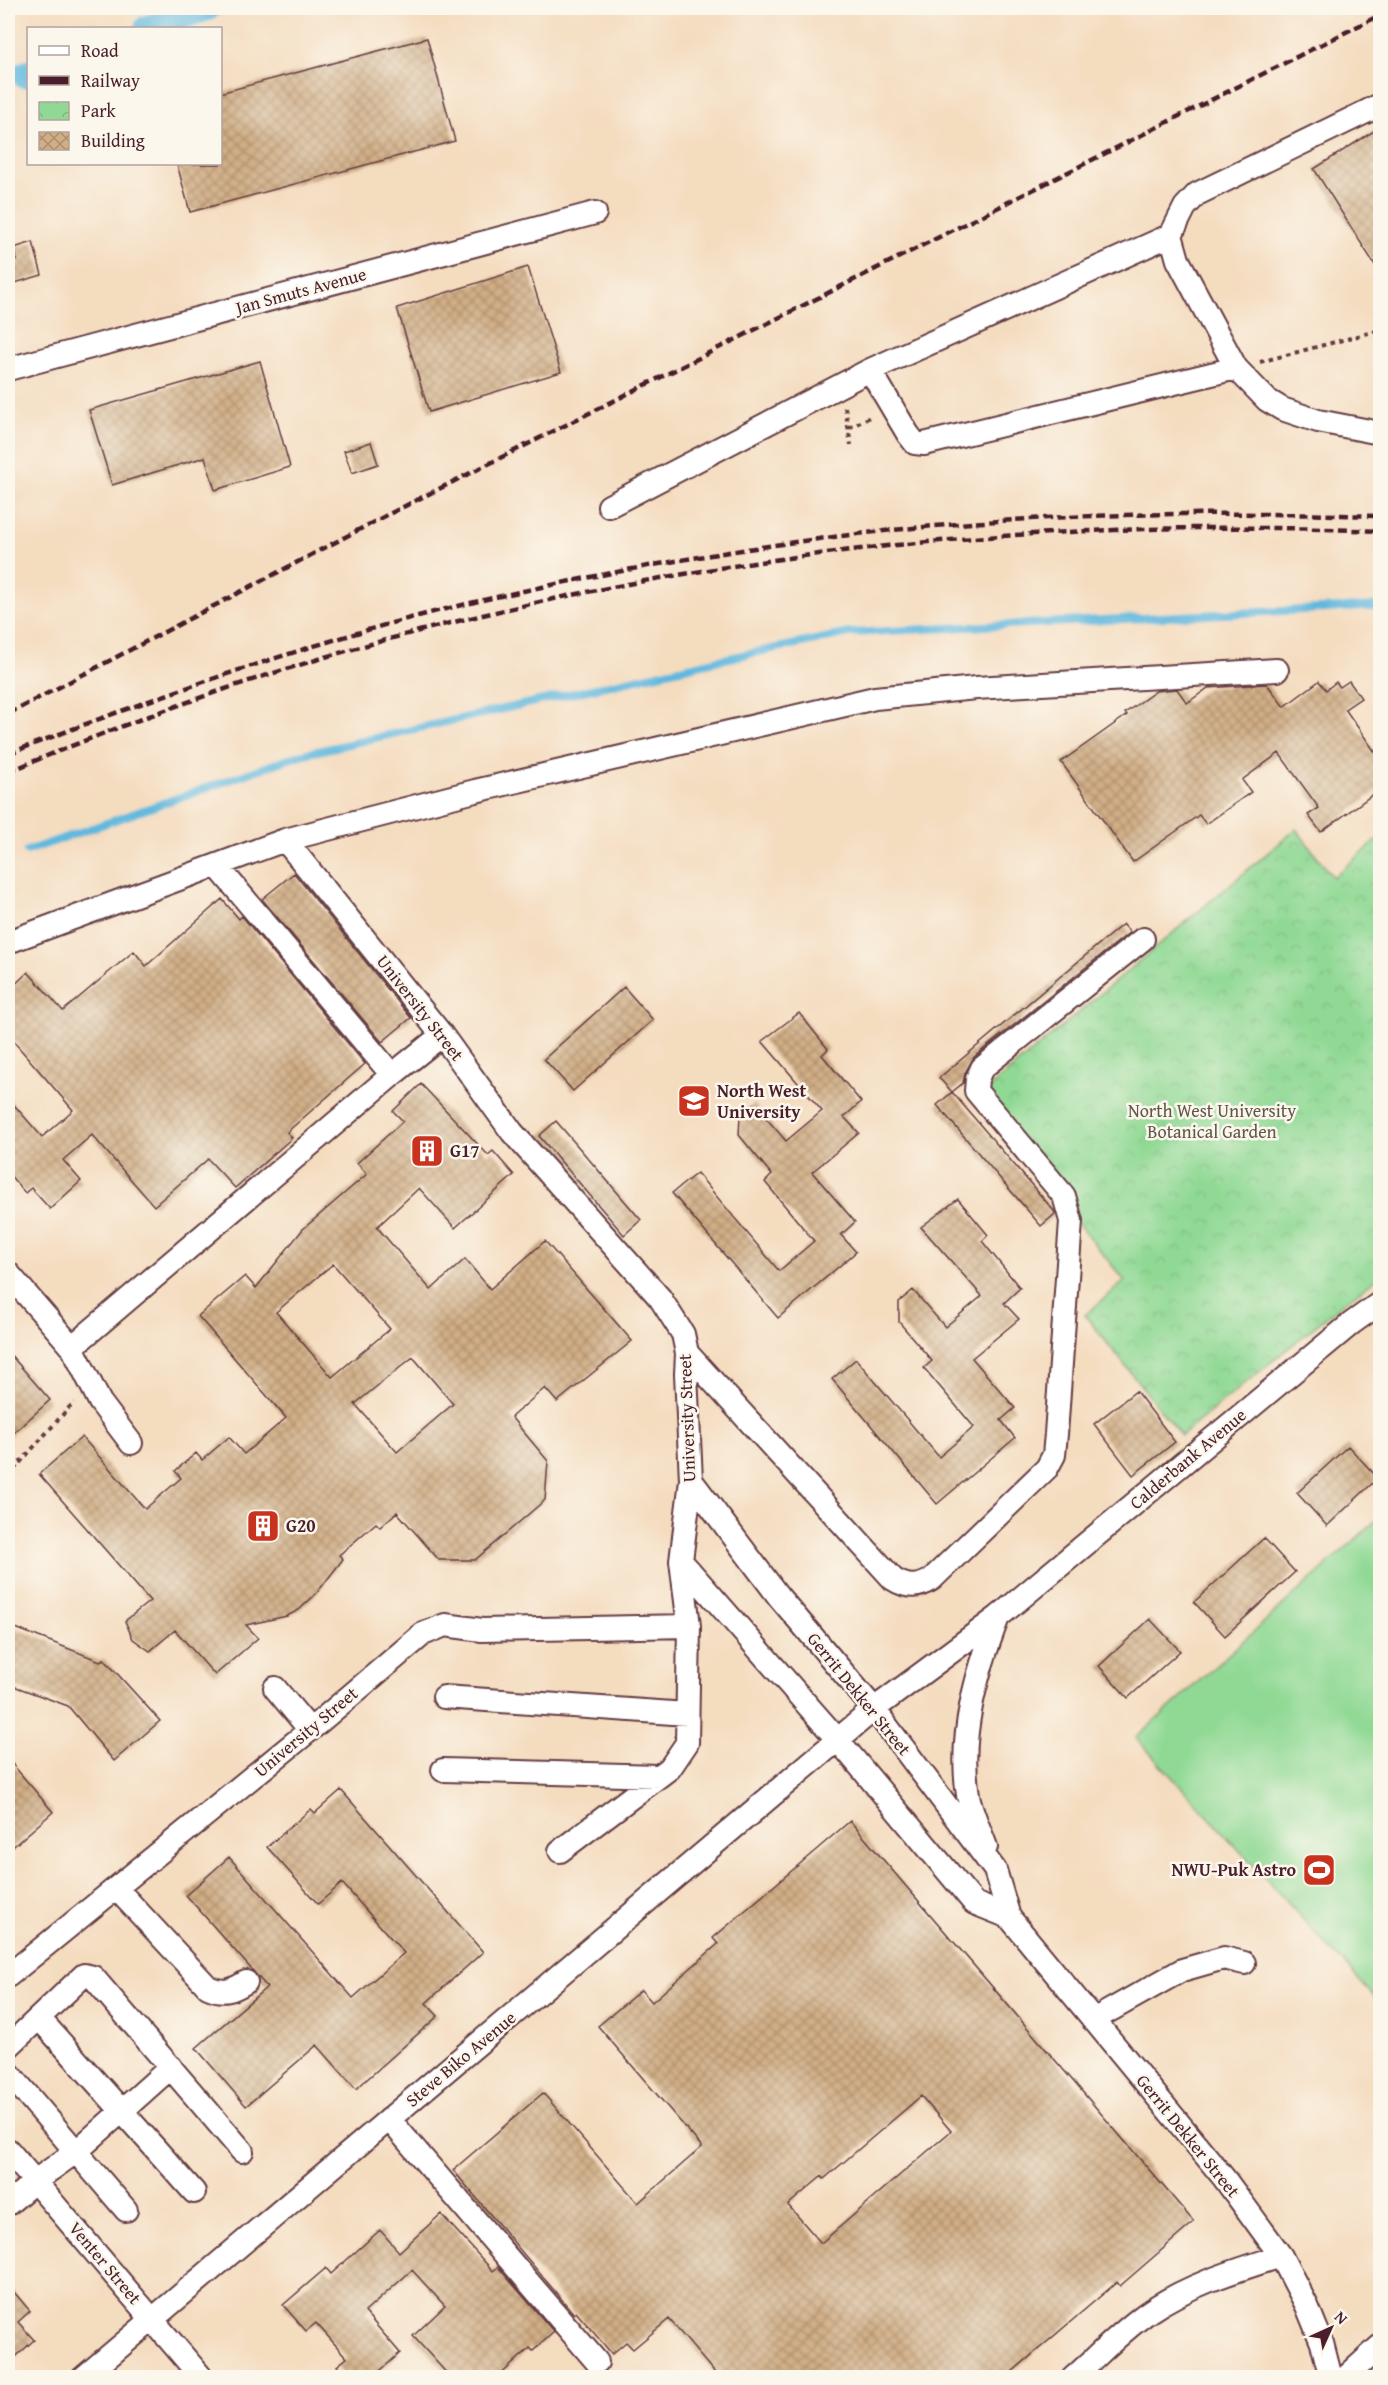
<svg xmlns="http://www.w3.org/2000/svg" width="1388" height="2385" viewBox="0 0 1388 2385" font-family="'Gentium Book Plus',serif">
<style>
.grass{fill:#90d994;stroke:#6d7c60;stroke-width:1.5}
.park{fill:url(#park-crowns);stroke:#6d7c60;stroke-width:1.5}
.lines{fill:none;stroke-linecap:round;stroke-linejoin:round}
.stream{stroke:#61b8de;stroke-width:8}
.canal{stroke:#61b8de;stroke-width:26}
.building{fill:url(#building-cross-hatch);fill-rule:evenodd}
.minor-casing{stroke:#643b41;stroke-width:26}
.path{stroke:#643b41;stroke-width:4;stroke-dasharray:4.5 4.5;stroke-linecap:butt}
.minor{stroke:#fff;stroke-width:22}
.rail{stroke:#4a1f2b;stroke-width:4.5;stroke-dasharray:9 4.5;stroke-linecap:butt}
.labels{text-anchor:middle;stroke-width:5;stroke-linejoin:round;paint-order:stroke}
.street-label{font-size:18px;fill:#4a1f2b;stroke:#fbf7ec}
.poi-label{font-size:18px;font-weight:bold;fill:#4a1f2b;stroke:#fbf7ec;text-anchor:start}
.park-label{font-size:18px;fill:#5f574a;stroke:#fbf7ec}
</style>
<defs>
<pattern id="park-crowns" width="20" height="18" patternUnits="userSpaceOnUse" patternTransform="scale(1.5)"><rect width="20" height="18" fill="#90d994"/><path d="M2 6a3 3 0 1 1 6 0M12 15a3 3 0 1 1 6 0" fill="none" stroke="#7eba80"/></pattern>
<pattern id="building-cross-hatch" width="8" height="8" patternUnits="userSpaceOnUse" patternTransform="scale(1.5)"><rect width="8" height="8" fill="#d1af86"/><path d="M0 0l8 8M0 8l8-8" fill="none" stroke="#ac8e6e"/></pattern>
</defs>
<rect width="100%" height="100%" fill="#fbf7ec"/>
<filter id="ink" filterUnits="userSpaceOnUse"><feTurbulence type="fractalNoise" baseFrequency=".0167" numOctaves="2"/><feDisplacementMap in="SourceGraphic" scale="12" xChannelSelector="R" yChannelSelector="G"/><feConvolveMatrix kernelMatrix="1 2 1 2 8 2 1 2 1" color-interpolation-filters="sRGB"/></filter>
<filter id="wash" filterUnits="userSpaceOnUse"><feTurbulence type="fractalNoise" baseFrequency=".008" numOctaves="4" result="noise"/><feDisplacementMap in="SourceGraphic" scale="24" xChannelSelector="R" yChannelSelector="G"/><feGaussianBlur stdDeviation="1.35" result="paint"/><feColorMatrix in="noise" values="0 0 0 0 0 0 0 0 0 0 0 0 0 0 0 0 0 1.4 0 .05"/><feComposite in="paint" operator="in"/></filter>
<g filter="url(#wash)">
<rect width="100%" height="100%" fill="#f4dcbf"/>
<path class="grass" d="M1380,1517V2003L1136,1738Z"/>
<path class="park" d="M1296,829L1333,877L1380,838V1276L1346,1301L1181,1436L1085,1315L1125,1281L976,1099Z"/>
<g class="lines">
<path class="stream" d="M27,851L300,755L729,658L849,633L1380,606"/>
<path class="canal" d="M147,28L208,8
M24,75L28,73"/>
</g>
<g id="blocks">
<path class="building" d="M427,38L455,141L190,212L177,164H220V93Z
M1380,127V273L1314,169Z
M33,242L42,275L8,285V262L17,260L14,248Z
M528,267L561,372L429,412L397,308Z
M260,361L290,467L215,490L205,457L112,485L89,410Z
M371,442L378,464L352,473L344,451Z
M1319,681L1326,690L1336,682L1340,687L1349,681L1361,698L1345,709L1380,759V789L1321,832L1308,815L1319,808L1279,753L1242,780L1251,792L1206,824L1199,815L1133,862L1061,762L1127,715L1125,713L1156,691L1177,689L1187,703L1208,688L1267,684L1284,707Z
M294,873L411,1018L382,1042L262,899Z
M222,899L239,919L242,916L365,1064L287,1132L292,1138L235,1188L208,1159L154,1206L92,1135L63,1160L81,1181L50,1209L31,1188L25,1193L8,1173V1098L42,1137L73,1110L8,1035V991L28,972L63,1011L134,951L146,966Z
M1123,924L1130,932L974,1057L965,1073L963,1083L952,1092L939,1078Z
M624,987L653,1020L573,1091L544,1059Z
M799,1013L828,1049L822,1055L861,1102L844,1117L859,1133L812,1172L855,1222L841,1235L856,1252L778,1318L672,1193L697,1173L779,1271L814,1241L765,1182L772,1175L739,1135L740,1116L754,1104L786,1141L822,1111L762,1041Z
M421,1084L488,1155L493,1151L514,1175L455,1228L419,1188L377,1227L431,1290L465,1259L490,1289L545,1241L632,1341L557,1402L545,1388L511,1417L548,1461L545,1500L475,1560H439L397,1512L380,1527L376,1523L339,1555L343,1559L317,1593L299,1610L287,1616L246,1625L258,1638L215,1675L175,1630L150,1651L133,1639L125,1621L150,1601L39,1474L82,1437L145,1509L181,1478L175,1471L196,1453L202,1460L229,1437L244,1454L286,1418L198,1316L245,1276L256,1288L303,1229L367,1174L357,1163L403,1121L393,1111ZM333,1264L390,1329L332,1377L276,1312ZM413,1357L453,1404L397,1452L355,1404Z
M952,1092L1054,1211L1055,1214L1041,1226L937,1105Z
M556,1121L641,1220L624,1235L539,1136Z
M958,1199L988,1235L982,1241L1020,1288L1004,1303L1019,1319L972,1358L1015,1408L1001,1420L1015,1438L937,1504L832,1379L856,1359L939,1457L974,1427L924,1368L932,1361L899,1322V1302L913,1290L945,1327L982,1296L921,1227Z
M8,1352L50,1400L8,1438Z
M1136,1391L1175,1442L1133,1475L1094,1424Z
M1348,1446L1378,1478L1327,1526L1297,1493Z
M1264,1538L1295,1572L1225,1636L1194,1602Z
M1150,1619L1180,1651L1128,1698L1099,1666Z
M8,1625L100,1661L104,1659L160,1721L114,1761L68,1706L8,1684Z
M8,1759L53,1812L8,1851Z
M341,1790L483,1952L426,2003L438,2016L356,2089L317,2045L246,2106L196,2048L267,1987L186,1895L229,1857L353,1998L404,1953L342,1883L318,1904L267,1847L311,1809L315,1813Z
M850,1821L1194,2222L1120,2286L1117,2282L1005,2378H719L669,2319L633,2349L626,2342L612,2354L576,2312L574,2314L453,2170L543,2093L638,2203L702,2147L598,2026L641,1990L652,2002L718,1944L713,1938ZM921,2096L951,2131L821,2243L788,2205L822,2176L824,2179Z
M441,2214L493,2271L498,2267L554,2332L533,2351L530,2348L497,2378H451L413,2336L445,2306L412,2270L365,2312L400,2353L372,2378H346L337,2366L347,2358L316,2323L306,2331L283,2305L326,2268L331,2274L380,2230L399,2252Z
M8,2285L30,2311L18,2322L34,2340L8,2364Z"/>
</g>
</g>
<g filter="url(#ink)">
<use href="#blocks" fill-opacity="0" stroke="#643b41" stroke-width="1.5"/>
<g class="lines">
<defs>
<path id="minor" d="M1380,105L1197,194L1185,207L1171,235L1178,260L1236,368L1267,400L1282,409L1318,421L1380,433
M8,369L595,213
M870,370L908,434L915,443L924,444L1236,368
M609,506L870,370L1171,235
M285,840L475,791L875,698L976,688L1277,670
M218,867L392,1075
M8,942L285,840L442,1035L512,1132L660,1298L683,1334L687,1353L686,1374L691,1480L681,1561L689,1626L687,1743L670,1768L560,1851
M8,1273L72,1347L100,1402L131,1443
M72,1347L392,1075L442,1035
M687,1353L893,1579C907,1588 919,1588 932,1579L1047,1468L1054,1455L1056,1434L1071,1221L1064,1196L976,1091L977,1079L982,1068L1143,939
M691,1480L779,1597L874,1709L995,1870L1009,1917L1224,2178L1281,2256L1307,2306L1322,2343L1331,2378
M681,1561L838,1740L974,1903L1009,1917
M275,1688L310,1730
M444,1697L687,1714
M443,1770L659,1776
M986,1847C980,1830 971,1812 968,1795C958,1735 977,1672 998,1617
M116,1888L208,1987C223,1994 232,1991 246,1982
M8,1976L310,1730L423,1634L445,1625L482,1630L689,1626
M39,2018L194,2192
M1093,2020L1182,1970L1224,1958L1244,1963
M8,2047L84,1975L93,1977L242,2151
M8,2072L126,2210
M389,2119L597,2362
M8,2150L202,2378
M8,2204L35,2181L77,2151L171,2067
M83,2378L874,1709L998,1617L1352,1323L1380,1303
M1073,2378C1098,2356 1122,2330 1150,2311C1190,2284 1235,2271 1281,2256
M1345,2378L1380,2346"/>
</defs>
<use href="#minor" class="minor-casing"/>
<path class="path" d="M1260,362L1380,330
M845,407L851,445
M849,428L872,416
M8,1476L74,1402"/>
<use href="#minor" class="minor"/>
<path class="rail" d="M8,714L389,514L1380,15
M8,754C132,705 259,661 388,624C465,603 543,586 622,571C751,546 882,528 1014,520C1137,512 1257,513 1380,516
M8,772C101,733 196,697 293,667C641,559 1017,515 1380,531"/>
</g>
</g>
<defs>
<symbol id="university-square" viewBox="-11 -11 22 22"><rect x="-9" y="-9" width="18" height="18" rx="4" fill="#c8321e" stroke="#fbf7ec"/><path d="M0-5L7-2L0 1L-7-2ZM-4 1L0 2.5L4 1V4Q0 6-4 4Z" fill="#fff"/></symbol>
<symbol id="building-square" viewBox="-11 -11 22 22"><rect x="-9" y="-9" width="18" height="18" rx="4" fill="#c8321e" stroke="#fbf7ec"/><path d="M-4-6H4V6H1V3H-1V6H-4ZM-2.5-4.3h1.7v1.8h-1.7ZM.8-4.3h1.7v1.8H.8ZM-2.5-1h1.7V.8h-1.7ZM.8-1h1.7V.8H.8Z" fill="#fff"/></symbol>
<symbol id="stadium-square" viewBox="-11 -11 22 22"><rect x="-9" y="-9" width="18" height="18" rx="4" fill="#c8321e" stroke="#fbf7ec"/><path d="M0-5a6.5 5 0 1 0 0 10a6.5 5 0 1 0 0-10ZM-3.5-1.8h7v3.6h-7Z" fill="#fff"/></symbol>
</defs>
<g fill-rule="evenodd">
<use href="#university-square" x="675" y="1082" width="38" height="38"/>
<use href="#building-square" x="408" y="1132" width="38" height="38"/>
<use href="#building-square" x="244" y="1507" width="38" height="38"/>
<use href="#stadium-square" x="1300" y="1851" width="38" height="38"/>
</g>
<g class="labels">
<g class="street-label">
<text transform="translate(301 291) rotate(-15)" y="6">Jan Smuts Avenue</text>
<text transform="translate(420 1008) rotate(52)" y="6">University Street</text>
<text transform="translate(687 1418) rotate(-92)" y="6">University Street</text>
<text transform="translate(1188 1459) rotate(-40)" y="6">Calderbank Avenue</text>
<text transform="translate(859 1694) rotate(51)" y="6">Gerrit Dekker Street</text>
<text transform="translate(306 1732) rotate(-40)" y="6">University Street</text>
<text transform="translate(461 2059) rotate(-40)" y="6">Steve Biko Avenue</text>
<text transform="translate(1188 2136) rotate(51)" y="6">Gerrit Dekker Street</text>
<text transform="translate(105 2263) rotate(50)" y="6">Venter Street</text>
</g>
<g class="poi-label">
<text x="717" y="1097">North West<tspan x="717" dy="21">University</tspan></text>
<text x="450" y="1157">G17</text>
<text x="286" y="1532">G20</text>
<text x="1296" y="1876" text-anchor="end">NWU-Puk Astro</text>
</g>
<g class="park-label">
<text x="1212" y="1117">North West University<tspan x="1212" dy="21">Botanical Garden</tspan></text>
</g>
</g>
<rect width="1388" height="2385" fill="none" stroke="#fbf7ec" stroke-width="30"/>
<rect x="27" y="27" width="195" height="138" fill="#fbf7ec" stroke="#b4a19f" stroke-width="1.5"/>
<rect x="39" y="46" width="30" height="9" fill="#ffffff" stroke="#b4a19f" stroke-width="1.5"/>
<text x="81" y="57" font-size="18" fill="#4a1f2b">Road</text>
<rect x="39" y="76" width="30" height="9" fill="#4a1f2b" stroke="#b4a19f" stroke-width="1.5"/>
<text x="81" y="87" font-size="18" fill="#4a1f2b">Railway</text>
<rect x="39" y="102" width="30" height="18" fill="url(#park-crowns)" stroke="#b4a19f" stroke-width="1.5"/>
<text x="81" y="117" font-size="18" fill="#4a1f2b">Park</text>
<rect x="39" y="132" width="30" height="18" fill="url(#building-cross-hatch)" stroke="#b4a19f" stroke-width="1.5"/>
<text x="81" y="147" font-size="18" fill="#4a1f2b">Building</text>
<g transform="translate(1331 2328) rotate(45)" stroke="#fbf7ec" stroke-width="4.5" paint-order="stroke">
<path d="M0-4.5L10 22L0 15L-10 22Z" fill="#4a1f2b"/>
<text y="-9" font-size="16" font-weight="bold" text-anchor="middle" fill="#4a1f2b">N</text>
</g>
</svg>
